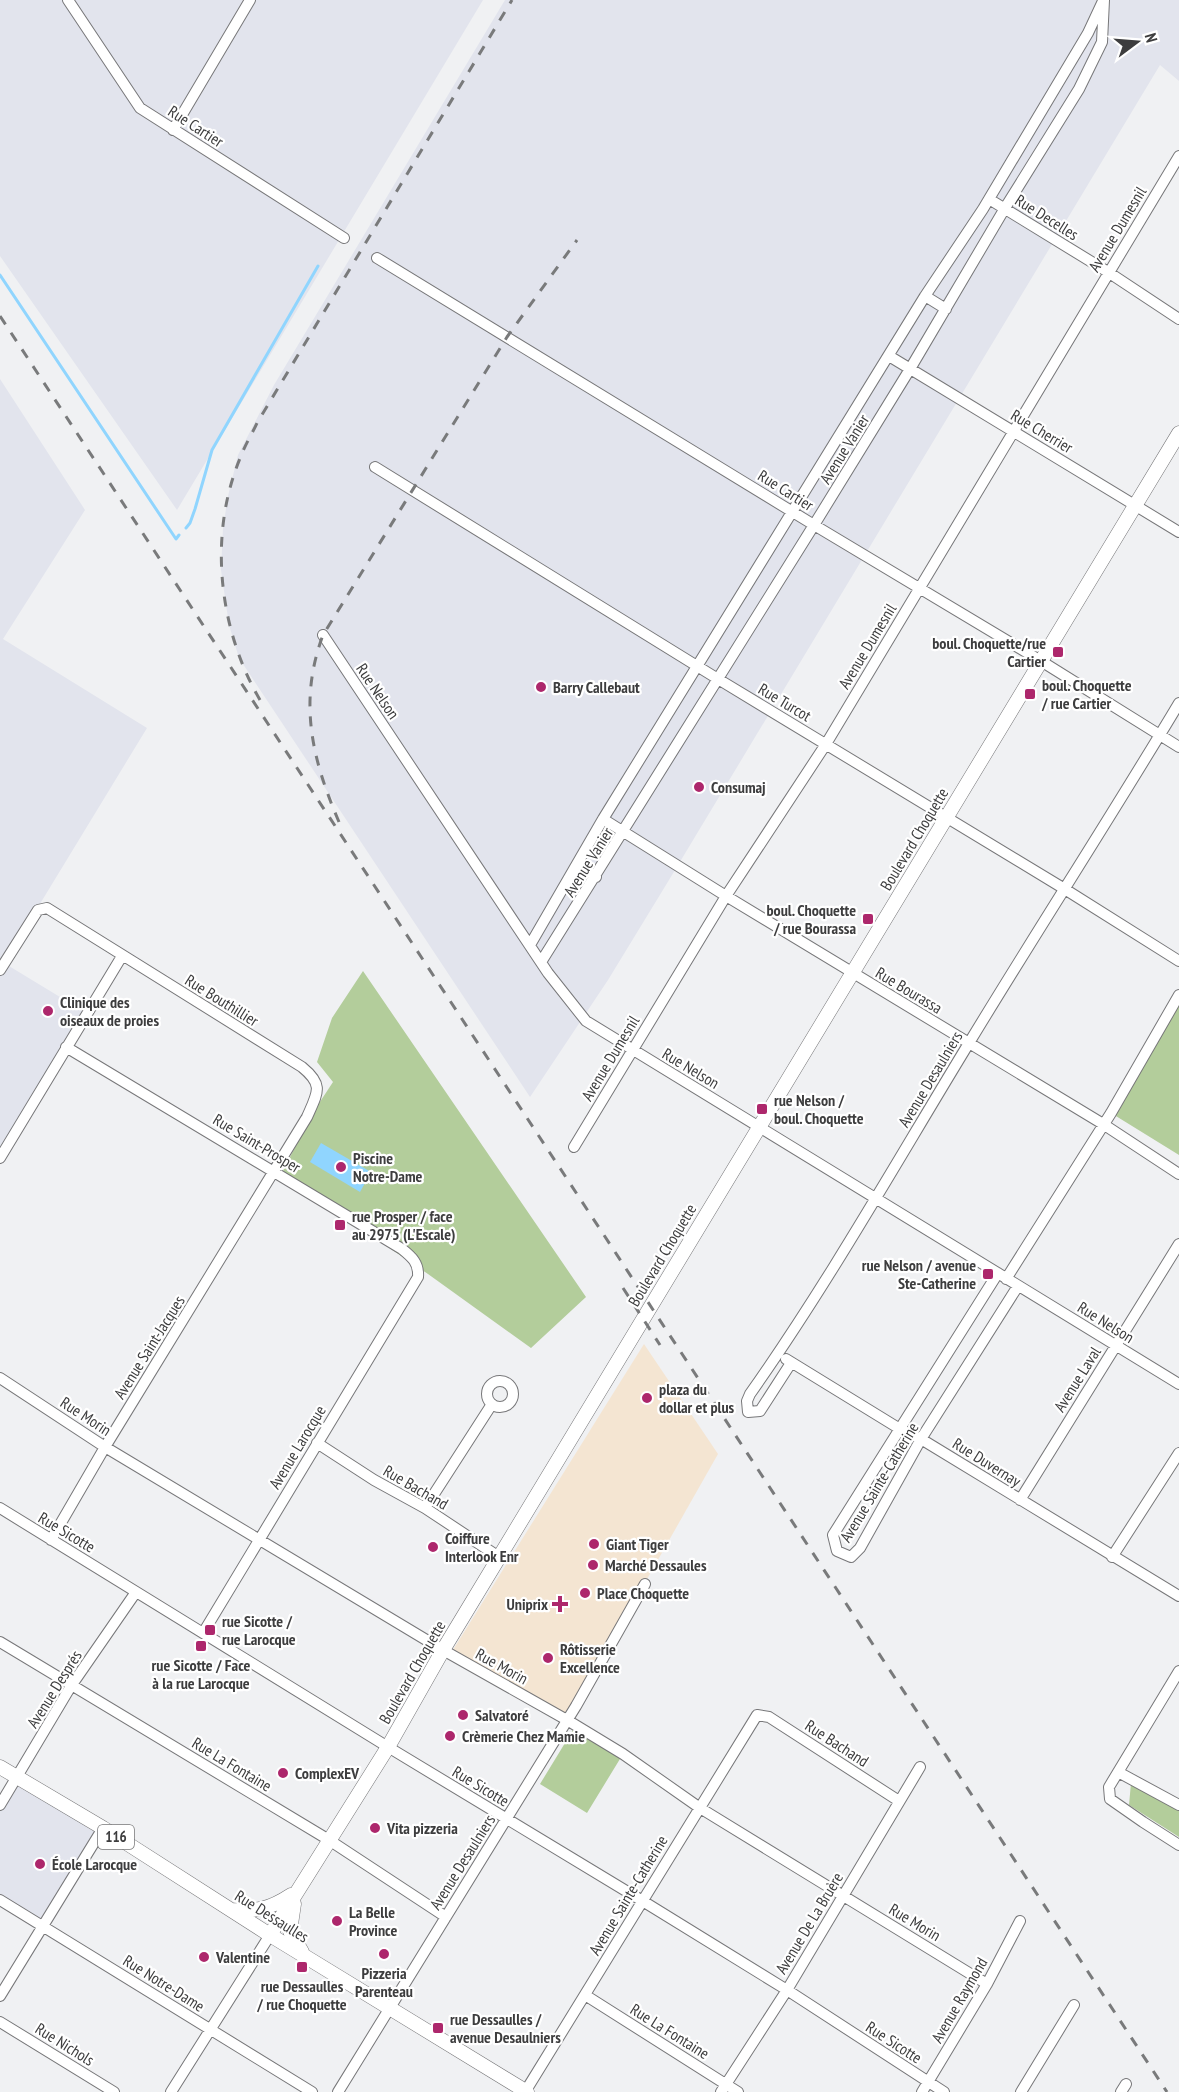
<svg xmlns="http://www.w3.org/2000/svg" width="1179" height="2092" viewBox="0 0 1179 2092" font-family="'PT Sans Narrow',sans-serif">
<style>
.commercial{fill:#f4e5d2}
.built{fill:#e2e4ed}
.green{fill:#b3cd9b}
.water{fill:#90d5fe}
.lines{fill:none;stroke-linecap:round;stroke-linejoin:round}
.stream{stroke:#90d5fe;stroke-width:3}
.minor-casing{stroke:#777779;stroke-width:12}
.major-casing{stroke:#777779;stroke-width:15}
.minor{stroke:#fff;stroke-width:10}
.major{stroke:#fff;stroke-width:14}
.rail{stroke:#797a7b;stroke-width:3;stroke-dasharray:10 10;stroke-linecap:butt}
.poi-dot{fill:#ad276c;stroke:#fff;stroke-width:2}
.labels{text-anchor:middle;stroke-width:4.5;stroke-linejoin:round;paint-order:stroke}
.shield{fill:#fff;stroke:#777778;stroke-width:1.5}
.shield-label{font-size:15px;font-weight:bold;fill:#3d3d3e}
.street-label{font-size:16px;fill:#3d3d3e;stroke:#fff}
.poi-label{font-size:16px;font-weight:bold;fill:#3d3d3e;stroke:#fff;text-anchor:start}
</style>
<rect width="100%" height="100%" fill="#f0f1f3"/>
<path class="commercial" d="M644,1344L718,1454L567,1720L451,1653Z"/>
<path class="built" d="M0,0H483L177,510L0,256Z
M505,0H1179V81L1160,65L669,880L608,980L530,1097L239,658L229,625L221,570L223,528L228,496L238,455L274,385Z
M0,379L85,510L3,639L147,728L4,963L88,1014L0,1161Z
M17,1778L103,1828L43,1926L0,1900V1805Z"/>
<path class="green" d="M363,971L586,1297L531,1348L428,1274L281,1175L310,1117L333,1082L317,1062L332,1018Z
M1179,997V1155L1111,1113Z
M576,1725L623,1754L587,1813L540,1784Z
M1131,1783L1179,1809V1837L1129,1805Z"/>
<path class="water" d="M321,1143L371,1172L360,1192L310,1162Z"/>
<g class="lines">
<path class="stream" d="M0,275L176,539L179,535
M186,528L190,523L195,509L212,450L318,266"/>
<defs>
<path id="minor" d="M68,0L140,108L344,238
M173,130L250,0
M989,199L1108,272L1179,319
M377,258L814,525L1041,661L1179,747
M925,296L946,309
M889,356L1179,532
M375,467L718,679L1063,888L1179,961
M323,635L548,973L586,1021L1179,1384
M603,819L726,896L1103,1124L1179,1174
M577,864L596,877
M530,945L603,819L925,296L983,209L1088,33L1102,3
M541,962L814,525L910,369L1005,208L1079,89L1102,42L1104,0
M0,970L38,910L47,908L302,1067C324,1085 318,1092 307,1117L105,1447L51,1540
M66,1047L402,1249C412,1257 419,1263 418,1277L203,1633
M574,1147L726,896L826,744L1179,156
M0,1158L122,956
M998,1273L833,1535L837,1551L851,1557L860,1548L921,1439L1018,1286
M1006,1279L1111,1113L1179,995
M786,1359L900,1429L921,1439L1179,1596
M791,1363L760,1411L748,1412L747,1401L750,1394C829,1282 897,1161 969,1043C1038,929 1111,817 1179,703
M0,1378L105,1447L443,1650L567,1720L623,1754L700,1808L987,1984
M487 1394a13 13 0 1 1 26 0a13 13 0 1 1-26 0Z
M317,1443L374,1480L425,1508L499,1557
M1020,1500L1179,1244
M0,1508L388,1747L641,1900L787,1990L944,2092
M425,1508L492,1404
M1112,1557L1179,1453
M0,1642L329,1840L446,1917
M1179,1671L1109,1787L1110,1799L1143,1822L1179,1845
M1118,1772L1179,1805
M0,1805L71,1686L136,1592
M0,1900L312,2092
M585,1995L738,2092
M0,1996L103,1828
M0,2022L114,2092
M171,2092L270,1935
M338,2092L576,1706L645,1584
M525,2092L757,1715L769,1717L899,1801
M721,2092L787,1990L920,1767
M922,2092L987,1984L1020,1921
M1021,2092L1074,2005
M1121,2092L1126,2084"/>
<path id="major" d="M0,1767L103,1828L270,1935L527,2092
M294,1904L290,1931L302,1952
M231,1910C257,1911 268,1910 291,1895
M270,1935L388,1747L443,1650L1179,433"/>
</defs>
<use href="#minor" class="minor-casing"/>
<use href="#major" class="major-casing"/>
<use href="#minor" class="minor"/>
<use href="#major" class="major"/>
<path class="rail" d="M0,316L1167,2092
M260,700C218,628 208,533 241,456C245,445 252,434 257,423L512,0
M339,822C312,759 298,702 323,635L507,337L577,240
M623,1288L660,1345"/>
</g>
<g class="poi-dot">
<rect x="1052" y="646" width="12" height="12" rx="3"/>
<circle cx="541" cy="687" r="6"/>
<rect x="1024" y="688" width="12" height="12" rx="3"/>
<circle cx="699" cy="787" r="6"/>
<rect x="862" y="913" width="12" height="12" rx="3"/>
<circle cx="48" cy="1011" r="6"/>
<rect x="756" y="1103" width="12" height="12" rx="3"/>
<circle cx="341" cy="1167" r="6"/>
<rect x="334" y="1219" width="12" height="12" rx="3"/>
<rect x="982" y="1268" width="12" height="12" rx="3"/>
<circle cx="647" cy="1398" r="6"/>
<circle cx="594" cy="1544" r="6"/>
<circle cx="433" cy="1547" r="6"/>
<circle cx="593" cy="1565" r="6"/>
<circle cx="585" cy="1593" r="6"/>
<path d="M557 1595h6v6h6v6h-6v6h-6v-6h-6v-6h6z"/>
<rect x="204" y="1624" width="12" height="12" rx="3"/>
<rect x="195" y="1640" width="12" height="12" rx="3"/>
<circle cx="548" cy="1658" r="6"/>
<circle cx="463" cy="1715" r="6"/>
<circle cx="450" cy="1736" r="6"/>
<circle cx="283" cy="1773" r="6"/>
<circle cx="375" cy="1828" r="6"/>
<circle cx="40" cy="1864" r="6"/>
<circle cx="337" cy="1921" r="6"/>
<circle cx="384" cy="1954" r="6"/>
<circle cx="204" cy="1957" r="6"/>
<rect x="296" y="1961" width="12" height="12" rx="3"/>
<rect x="432" y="2022" width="12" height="12" rx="3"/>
</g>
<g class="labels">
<rect class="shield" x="98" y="1825" width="36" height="24" rx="4.5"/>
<g class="shield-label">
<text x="116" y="1842">116</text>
</g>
<g class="street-label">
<text transform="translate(196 126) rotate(33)" y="6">Rue Cartier</text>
<text transform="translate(1047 217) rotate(32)" y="6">Rue Decelles</text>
<text transform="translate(1117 229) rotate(-59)" y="6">Avenue Dumesnil</text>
<text transform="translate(1042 431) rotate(31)" y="6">Rue Cherrier</text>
<text transform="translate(844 449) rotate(-58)" y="6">Avenue Vanier</text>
<text transform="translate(786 490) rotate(32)" y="6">Rue Cartier</text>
<text transform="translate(867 646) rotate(-59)" y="6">Avenue Dumesnil</text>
<text transform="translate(378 691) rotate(56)" y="6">Rue Nelson</text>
<text transform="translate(785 702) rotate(31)" y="6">Rue Turcot</text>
<text transform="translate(914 839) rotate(-59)" y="6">Boulevard Choquette</text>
<text transform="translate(588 862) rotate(-58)" y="6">Avenue Vanier</text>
<text transform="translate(909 990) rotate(31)" y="6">Rue Bourassa</text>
<text transform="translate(222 1000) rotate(32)" y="6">Rue Bouthillier</text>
<text transform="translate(610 1058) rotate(-59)" y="6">Avenue Dumesnil</text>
<text transform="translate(691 1068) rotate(31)" y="6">Rue Nelson</text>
<text transform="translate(930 1079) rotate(-59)" y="6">Avenue Desaulniers</text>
<text transform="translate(257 1143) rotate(31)" y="6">Rue Saint-Prosper</text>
<text transform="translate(662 1255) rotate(-59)" y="6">Boulevard Choquette</text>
<text transform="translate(1106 1322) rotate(32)" y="6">Rue Nelson</text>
<text transform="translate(149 1347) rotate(-58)" y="6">Avenue Saint-Jacques</text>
<text transform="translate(1077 1379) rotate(-58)" y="6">Avenue Laval</text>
<text transform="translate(86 1416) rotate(33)" y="6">Rue Morin</text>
<text transform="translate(297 1447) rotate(-59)" y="6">Avenue Larocque</text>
<text transform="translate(987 1462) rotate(32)" y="6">Rue Duvernay</text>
<text transform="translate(879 1482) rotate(-59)" y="6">Avenue Sainte-Catherine</text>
<text transform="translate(416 1487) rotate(30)" y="6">Rue Bachand</text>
<text transform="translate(67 1532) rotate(31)" y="6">Rue Sicotte</text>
<text transform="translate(502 1666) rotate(29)" y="6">Rue Morin</text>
<text transform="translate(412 1672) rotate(-60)" y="6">Boulevard Choquette</text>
<text transform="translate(54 1689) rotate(-58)" y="6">Avenue Després</text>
<text transform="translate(837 1743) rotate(33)" y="6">Rue Bachand</text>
<text transform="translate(232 1764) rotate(31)" y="6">Rue La Fontaine</text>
<text transform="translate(481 1786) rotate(31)" y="6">Rue Sicotte</text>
<text transform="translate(462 1862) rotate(-58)" y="6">Avenue Desaulniers</text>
<text transform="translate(628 1895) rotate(-59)" y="6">Avenue Sainte-Catherine</text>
<text transform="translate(272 1916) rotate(32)" y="6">Rue Dessaulles</text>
<text transform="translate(915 1922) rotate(31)" y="6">Rue Morin</text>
<text transform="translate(809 1923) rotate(-59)" y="6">Avenue De La Bruère</text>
<text transform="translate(164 1983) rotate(32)" y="6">Rue Notre-Dame</text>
<text transform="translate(959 2000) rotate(-60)" y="6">Avenue Raymond</text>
<text transform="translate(670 2031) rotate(32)" y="6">Rue La Fontaine</text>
<text transform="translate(894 2042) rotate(33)" y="6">Rue Sicotte</text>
<text transform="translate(65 2044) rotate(32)" y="6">Rue Nichols</text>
</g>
<g class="poi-label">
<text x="1046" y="649" text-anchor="end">boul. Choquette/rue<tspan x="1046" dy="18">Cartier</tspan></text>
<text x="1042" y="691">boul. Choquette<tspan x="1042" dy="18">/ rue Cartier</tspan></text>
<text x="553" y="693">Barry Callebaut</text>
<text x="711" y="793">Consumaj</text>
<text x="856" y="916" text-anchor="end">boul. Choquette<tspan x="856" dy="18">/ rue Bourassa</tspan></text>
<text x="60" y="1008">Clinique des<tspan x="60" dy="18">oiseaux de proies</tspan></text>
<text x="774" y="1106">rue Nelson /<tspan x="774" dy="18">boul. Choquette</tspan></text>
<text x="353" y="1164">Piscine<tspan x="353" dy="18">Notre-Dame</tspan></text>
<text x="352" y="1222">rue Prosper / face<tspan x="352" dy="18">au 2975 (L'Escale)</tspan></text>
<text x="976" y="1271" text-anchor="end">rue Nelson / avenue<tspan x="976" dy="18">Ste-Catherine</tspan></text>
<text x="659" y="1395">plaza du<tspan x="659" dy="18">dollar et plus</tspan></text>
<text x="445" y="1544">Coiffure<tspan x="445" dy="18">Interlook Enr</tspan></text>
<text x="606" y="1550">Giant Tiger</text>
<text x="605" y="1571">Marché Dessaules</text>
<text x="597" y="1599">Place Choquette</text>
<text x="548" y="1610" text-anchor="end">Uniprix</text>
<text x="222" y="1627">rue Sicotte /<tspan x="222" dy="18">rue Larocque</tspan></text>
<text x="560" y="1655">Rôtisserie<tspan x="560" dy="18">Excellence</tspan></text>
<text x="201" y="1671" text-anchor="middle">rue Sicotte / Face<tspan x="201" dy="18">à la rue Larocque</tspan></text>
<text x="475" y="1721">Salvatoré</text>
<text x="462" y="1742">Crèmerie Chez Mamie</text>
<text x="295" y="1779">ComplexEV</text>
<text x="387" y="1834">Vita pizzeria</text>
<text x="52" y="1870">École Larocque</text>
<text x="349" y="1918">La Belle<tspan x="349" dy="18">Province</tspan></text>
<text x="216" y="1963">Valentine</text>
<text x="384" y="1979" text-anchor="middle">Pizzeria<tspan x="384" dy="18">Parenteau</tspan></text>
<text x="302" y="1992" text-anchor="middle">rue Dessaulles<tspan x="302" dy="18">/ rue Choquette</tspan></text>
<text x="450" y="2025">rue Dessaulles /<tspan x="450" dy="18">avenue Desaulniers</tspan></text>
</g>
</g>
<g transform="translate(1137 42) rotate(74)" stroke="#ffffff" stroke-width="4.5" paint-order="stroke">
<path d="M0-4.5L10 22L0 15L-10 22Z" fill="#3d3d3e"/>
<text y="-9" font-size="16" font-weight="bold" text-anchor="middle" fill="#3d3d3e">N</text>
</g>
</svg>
